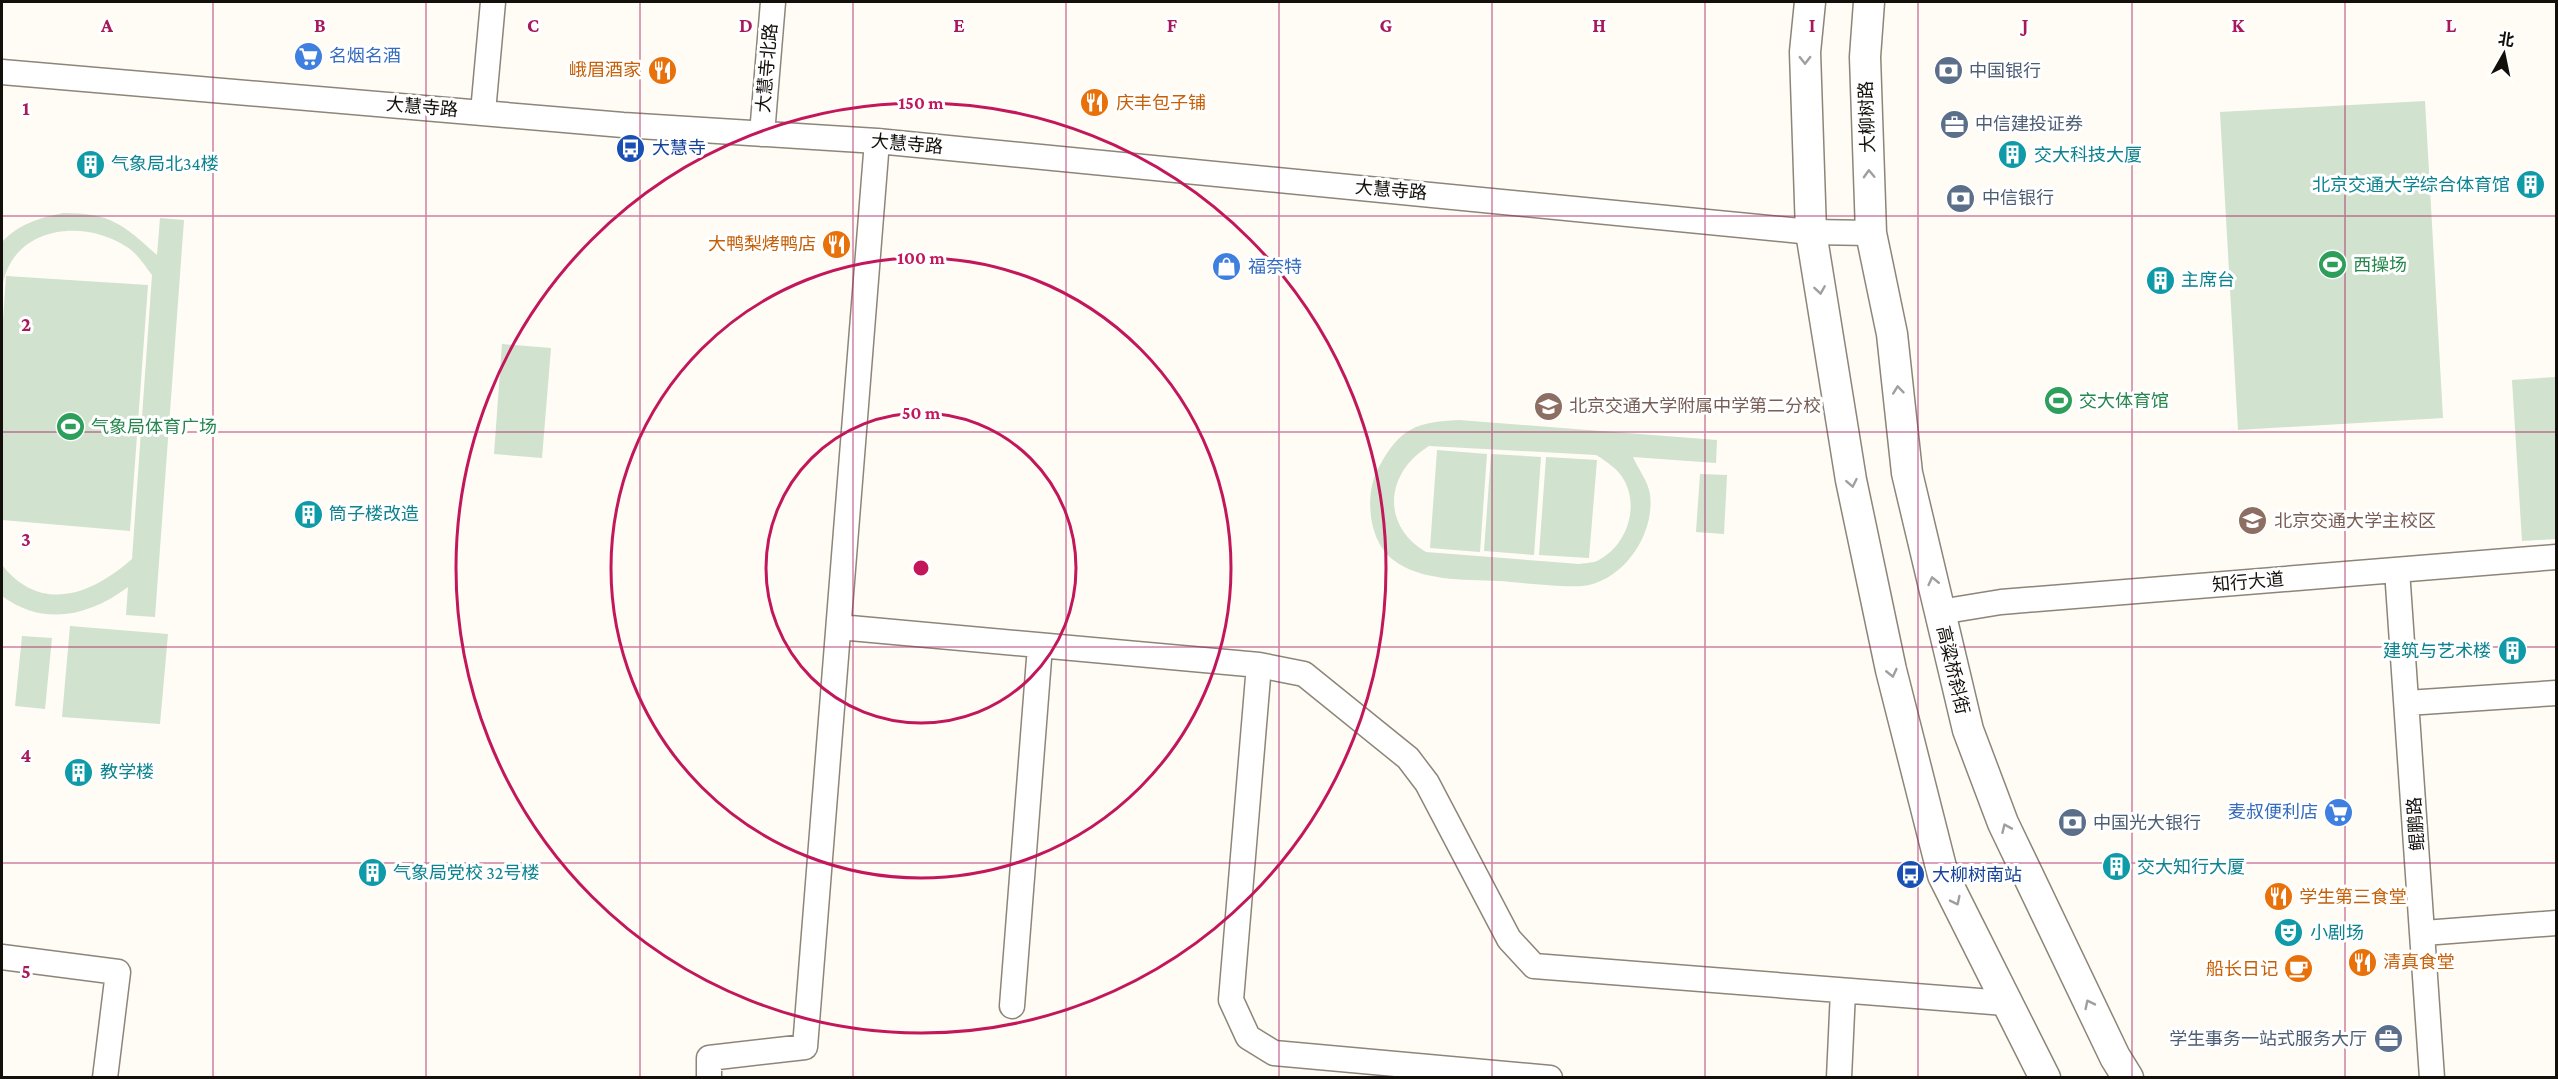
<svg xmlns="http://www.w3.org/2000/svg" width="2558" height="1079" viewBox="0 0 2558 1079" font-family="'Crimson Pro','Noto Sans SC',serif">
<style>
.green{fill:#d1e2cf;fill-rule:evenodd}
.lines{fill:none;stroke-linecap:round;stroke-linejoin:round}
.minor-casing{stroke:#8d8578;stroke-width:27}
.major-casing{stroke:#8d8578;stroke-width:33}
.minor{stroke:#fff;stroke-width:24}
.major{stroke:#fff;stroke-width:30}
.oneway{stroke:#a19f9d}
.grid{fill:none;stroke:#a6195d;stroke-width:1.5;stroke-opacity:0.55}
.ring{fill:none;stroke:#c2185b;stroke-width:3}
.labels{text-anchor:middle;stroke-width:6;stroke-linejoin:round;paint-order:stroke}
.shop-label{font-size:18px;fill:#366cbe;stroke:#fff;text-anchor:start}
.street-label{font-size:18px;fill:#13100b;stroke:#fff}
.food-label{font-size:18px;fill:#c56008;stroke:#fff;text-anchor:end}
.service-label{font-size:18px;fill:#4e5e75;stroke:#fff;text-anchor:start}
.transit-label{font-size:18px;fill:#164399;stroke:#fff;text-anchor:start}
.culture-label{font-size:18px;fill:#0d838f;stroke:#fff;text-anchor:start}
.leisure-label{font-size:18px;fill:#27864d;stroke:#fff;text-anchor:start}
.education-label{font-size:18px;fill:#785e54;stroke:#fff;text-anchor:start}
.grid-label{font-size:20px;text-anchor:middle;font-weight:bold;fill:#a6195d;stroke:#fff;stroke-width:6;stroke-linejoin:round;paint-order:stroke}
.centre{fill:#c2185b;stroke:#fff;stroke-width:3}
.ring-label{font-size:18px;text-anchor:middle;font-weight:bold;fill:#c2185b;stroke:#fff;stroke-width:6;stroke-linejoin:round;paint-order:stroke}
</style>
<rect width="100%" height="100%" fill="#fffbf5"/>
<path class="green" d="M2425,101L2443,418L2238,430L2220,112Z
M63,213C111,213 122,224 157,255L160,218L184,220L155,617L126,615L128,587C89,616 44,627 2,596V565C41,614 91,595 132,559L152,275C145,266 138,254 127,247C82,217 10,227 2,289V242C19,224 39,218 63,213Z
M6,276L148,285L130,531L2,520V335Z
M502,344L551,348L542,458L494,454Z
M2556,377V539L2522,541L2512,380Z
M1459,420L1717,440L1716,463L1633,457C1638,469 1648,481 1650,494C1655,532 1627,576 1589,585C1572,589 1518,582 1498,581C1464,579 1421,582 1392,559C1368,540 1364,493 1379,467C1400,428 1416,422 1459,420ZM1429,446L1596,455C1606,461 1618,469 1624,480C1640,508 1626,547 1597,561C1592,563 1584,563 1579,564L1426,552C1380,525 1386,472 1429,446Z
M1437,450L1487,454L1480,552L1430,548Z
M1491,454L1541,457L1534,555L1484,551Z
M1546,457L1597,460L1589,558L1539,555Z
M1700,474L1727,475L1724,534L1696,532Z
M70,626L168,634L160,724L62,717Z
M22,636L52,638L45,709L15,706Z"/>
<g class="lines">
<defs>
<path id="minor" d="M2,72L623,125L877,141L1811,232L1871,233
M483,112L493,2
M762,134L773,2
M2397,570L2432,1078
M1940,612L2001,602L2556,557
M839,627L1259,665L1231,1000L1248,1037L1274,1053L1550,1078
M1259,665L1304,674L1408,758L1427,783L1509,939L1534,966L2005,1003
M2407,703L2556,693
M2424,933L2556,923
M2,957L118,972L105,1078
M1012,1006L1040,646
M709,1078V1058L805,1047L877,141
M1839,1078L1843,991"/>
<path id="major" d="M1810,2L1805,52L1811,232L1851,480L1891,670L1943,875L2045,1078
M1869,2L1865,57L1871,233L1892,334L1907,473L1968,730L2003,823L2115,1057L2128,1078"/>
</defs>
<use href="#minor" class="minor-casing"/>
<use href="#major" class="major-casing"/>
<use href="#minor" class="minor"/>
<use href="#major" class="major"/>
</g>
<defs><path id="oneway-chevron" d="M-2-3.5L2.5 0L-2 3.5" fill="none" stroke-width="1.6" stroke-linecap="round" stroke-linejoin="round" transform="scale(1.5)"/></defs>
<g class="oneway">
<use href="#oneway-chevron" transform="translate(1805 60) rotate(89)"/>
<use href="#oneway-chevron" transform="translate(1869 174) rotate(-92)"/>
<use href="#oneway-chevron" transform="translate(1820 290) rotate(81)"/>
<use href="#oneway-chevron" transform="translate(1898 390) rotate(-96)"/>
<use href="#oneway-chevron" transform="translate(1852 483) rotate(79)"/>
<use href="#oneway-chevron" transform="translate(1933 581) rotate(-103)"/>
<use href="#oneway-chevron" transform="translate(1892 673) rotate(77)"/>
<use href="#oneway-chevron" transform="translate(2006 828) rotate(-114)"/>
<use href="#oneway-chevron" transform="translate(1956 901) rotate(64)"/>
<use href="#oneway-chevron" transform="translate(2089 1004) rotate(-116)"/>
</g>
<path class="grid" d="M213,2V1078M426,2V1078M640,2V1078M853,2V1078M1066,2V1078M1279,2V1078M1492,2V1078M1705,2V1078M1918,2V1078M2132,2V1078M2345,2V1078M2,216H2556M2,432H2556M2,647H2556M2,863H2556"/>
<g class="ring">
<circle cx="921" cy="568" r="155"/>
<circle cx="921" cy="568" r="310"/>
<circle cx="921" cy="568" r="465"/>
</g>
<defs>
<symbol id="supermarket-disc" viewBox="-11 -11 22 22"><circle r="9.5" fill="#3f7fe0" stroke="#fff"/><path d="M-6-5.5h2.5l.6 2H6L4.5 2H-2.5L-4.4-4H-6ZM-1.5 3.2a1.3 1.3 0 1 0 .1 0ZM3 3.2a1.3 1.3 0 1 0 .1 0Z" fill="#fff"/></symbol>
<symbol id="restaurant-disc" viewBox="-11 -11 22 22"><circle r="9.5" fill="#e8710a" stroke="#fff"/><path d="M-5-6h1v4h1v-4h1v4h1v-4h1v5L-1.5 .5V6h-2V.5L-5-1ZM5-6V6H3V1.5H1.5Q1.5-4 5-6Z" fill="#fff"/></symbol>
<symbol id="bank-disc" viewBox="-11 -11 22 22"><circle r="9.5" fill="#5c6f8a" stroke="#fff"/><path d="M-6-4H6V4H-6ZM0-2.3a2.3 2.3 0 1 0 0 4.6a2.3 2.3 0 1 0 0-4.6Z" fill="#fff"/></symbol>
<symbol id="office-disc" viewBox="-11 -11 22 22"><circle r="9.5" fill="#5c6f8a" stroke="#fff"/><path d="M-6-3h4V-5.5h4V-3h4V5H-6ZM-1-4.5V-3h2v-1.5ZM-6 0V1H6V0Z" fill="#fff"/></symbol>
<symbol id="bus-disc" viewBox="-11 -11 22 22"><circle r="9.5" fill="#1a4fb4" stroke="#fff"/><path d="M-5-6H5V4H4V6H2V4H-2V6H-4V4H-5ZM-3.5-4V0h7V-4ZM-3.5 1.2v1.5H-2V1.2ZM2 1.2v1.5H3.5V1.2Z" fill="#fff"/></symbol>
<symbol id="building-disc" viewBox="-11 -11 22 22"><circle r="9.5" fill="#0f9aa8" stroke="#fff"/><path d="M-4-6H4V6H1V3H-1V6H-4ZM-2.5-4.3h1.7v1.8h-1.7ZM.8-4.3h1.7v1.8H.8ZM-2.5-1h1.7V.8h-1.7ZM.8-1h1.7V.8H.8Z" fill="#fff"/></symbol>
<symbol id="stadium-disc" viewBox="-11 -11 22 22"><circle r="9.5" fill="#2e9e5b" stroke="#fff"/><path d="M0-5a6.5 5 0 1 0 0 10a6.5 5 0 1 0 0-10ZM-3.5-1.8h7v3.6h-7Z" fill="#fff"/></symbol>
<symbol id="shop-disc" viewBox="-11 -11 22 22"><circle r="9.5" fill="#3f7fe0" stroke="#fff"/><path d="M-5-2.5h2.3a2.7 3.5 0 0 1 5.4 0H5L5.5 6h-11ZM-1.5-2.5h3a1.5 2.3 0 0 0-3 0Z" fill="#fff"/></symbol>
<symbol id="school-disc" viewBox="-11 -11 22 22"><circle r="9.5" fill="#8d6e63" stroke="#fff"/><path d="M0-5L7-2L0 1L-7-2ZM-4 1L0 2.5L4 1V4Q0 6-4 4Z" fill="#fff"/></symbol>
<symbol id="university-disc" viewBox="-11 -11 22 22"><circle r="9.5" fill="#8d6e63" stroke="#fff"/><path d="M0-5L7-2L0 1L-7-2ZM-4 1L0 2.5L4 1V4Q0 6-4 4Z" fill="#fff"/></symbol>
<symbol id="theatre-disc" viewBox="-11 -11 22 22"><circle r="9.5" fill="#0f9aa8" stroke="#fff"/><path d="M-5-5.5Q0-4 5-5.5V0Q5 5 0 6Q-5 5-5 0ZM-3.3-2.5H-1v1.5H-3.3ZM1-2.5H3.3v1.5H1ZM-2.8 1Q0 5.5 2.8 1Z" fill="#fff"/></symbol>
<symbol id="cafe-disc" viewBox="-11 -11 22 22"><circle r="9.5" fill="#e8710a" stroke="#fff"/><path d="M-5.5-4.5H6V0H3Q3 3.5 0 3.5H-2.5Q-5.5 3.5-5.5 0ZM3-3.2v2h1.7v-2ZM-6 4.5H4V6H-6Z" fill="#fff"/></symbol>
</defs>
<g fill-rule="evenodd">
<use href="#supermarket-disc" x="292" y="40" width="33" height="33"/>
<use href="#restaurant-disc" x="646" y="54" width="33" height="33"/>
<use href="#bank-disc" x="1932" y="54" width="33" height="33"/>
<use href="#restaurant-disc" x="1078" y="86" width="33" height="33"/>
<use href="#office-disc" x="1938" y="108" width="33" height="33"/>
<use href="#bus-disc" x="614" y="132" width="33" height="33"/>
<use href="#building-disc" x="1996" y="138" width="33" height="33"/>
<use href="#building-disc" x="74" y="148" width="33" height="33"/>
<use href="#building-disc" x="2514" y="168" width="33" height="33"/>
<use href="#bank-disc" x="1944" y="182" width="33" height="33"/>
<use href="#restaurant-disc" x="820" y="228" width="33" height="33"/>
<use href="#stadium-disc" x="2316" y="248" width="33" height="33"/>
<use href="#shop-disc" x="1210" y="250" width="33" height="33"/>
<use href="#building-disc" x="2144" y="264" width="33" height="33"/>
<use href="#stadium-disc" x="2042" y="384" width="33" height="33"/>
<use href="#school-disc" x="1532" y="390" width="33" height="33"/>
<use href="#stadium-disc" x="54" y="410" width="33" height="33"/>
<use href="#building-disc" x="292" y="498" width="33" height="33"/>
<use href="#university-disc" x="2236" y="504" width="33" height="33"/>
<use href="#building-disc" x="2496" y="634" width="33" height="33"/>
<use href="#building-disc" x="62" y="756" width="33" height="33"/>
<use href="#supermarket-disc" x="2322" y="796" width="33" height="33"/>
<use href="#bank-disc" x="2056" y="806" width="33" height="33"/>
<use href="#building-disc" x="2100" y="850" width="33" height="33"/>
<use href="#building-disc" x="356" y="856" width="33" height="33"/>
<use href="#bus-disc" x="1894" y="858" width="33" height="33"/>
<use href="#restaurant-disc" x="2262" y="880" width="33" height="33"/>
<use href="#theatre-disc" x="2272" y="916" width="33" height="33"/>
<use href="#restaurant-disc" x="2346" y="946" width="33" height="33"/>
<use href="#cafe-disc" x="2282" y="952" width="33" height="33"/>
<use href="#office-disc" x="2372" y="1022" width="33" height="33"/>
</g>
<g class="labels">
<g class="shop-label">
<text x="329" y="62">名烟名酒</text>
<text x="1248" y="273">福奈特</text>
<text x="2318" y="818" text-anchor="end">麦叔便利店</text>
</g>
<g class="street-label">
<text transform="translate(767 68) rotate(-85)" y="6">大慧寺北路</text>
<text transform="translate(422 107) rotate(5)" y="6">大慧寺路</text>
<text transform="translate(1867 117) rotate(-92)" y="6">大柳树路</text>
<text transform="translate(907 144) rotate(5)" y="6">大慧寺路</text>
<text transform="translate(1391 190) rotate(5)" y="6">大慧寺路</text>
<text transform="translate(2248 582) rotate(-5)" y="6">知行大道</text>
<text transform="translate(1953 670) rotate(77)" y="6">高粱桥斜街</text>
<text transform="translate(2416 824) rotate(-94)" y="6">鲲鹏路</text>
</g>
<g class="food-label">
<text x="641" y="76">峨眉酒家</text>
<text x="1116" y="109" text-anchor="start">庆丰包子铺</text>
<text x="816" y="250">大鸭梨烤鸭店</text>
<text x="2299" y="903" text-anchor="start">学生第三食堂</text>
<text x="2383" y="968" text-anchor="start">清真食堂</text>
<text x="2278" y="975">船长日记</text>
</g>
<g class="service-label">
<text x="1969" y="77">中国银行</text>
<text x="1975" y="130">中信建投证券</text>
<text x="1982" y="204">中信银行</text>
<text x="2093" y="829">中国光大银行</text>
<text x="2367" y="1045" text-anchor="end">学生事务一站式服务大厅</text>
</g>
<g class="transit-label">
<text x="652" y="154">大慧寺</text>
<text x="1932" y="881">大柳树南站</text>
</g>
<g class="culture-label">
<text x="2034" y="161">交大科技大厦</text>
<text x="111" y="170">气象局北34楼</text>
<text x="2510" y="191" text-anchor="end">北京交通大学综合体育馆</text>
<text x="2181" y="286">主席台</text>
<text x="329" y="520">筒子楼改造</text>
<text x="2491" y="657" text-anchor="end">建筑与艺术楼</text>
<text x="100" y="778">教学楼</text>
<text x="2137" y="873">交大知行大厦</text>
<text x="393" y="879">气象局党校 32号楼</text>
<text x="2310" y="939">小剧场</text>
</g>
<g class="leisure-label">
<text x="2353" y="271">西操场</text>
<text x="2079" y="407">交大体育馆</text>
<text x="91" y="433">气象局体育广场</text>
</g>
<g class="education-label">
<text x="1569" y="412">北京交通大学附属中学第二分校</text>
<text x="2274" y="527">北京交通大学主校区</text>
</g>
</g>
<g class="grid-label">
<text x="107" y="32">A</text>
<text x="320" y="32">B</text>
<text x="533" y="32">C</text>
<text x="746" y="32">D</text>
<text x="959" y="32">E</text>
<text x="1172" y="32">F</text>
<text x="1386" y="32">G</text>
<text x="1599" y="32">H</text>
<text x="1812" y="32">I</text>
<text x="2025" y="32">J</text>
<text x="2238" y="32">K</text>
<text x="2451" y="32">L</text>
<text x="26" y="115">1</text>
<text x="26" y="331">2</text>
<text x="26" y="546">3</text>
<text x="26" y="762">4</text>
<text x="26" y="978">5</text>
</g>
<circle cx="921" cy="568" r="9" class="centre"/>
<g class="ring-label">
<text x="921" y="109">150 m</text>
<text x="921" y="264">100 m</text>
<text x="921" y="419">50 m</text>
</g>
<rect width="2558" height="1079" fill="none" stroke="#13100b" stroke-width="6"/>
<g transform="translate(2504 54) rotate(9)" stroke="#ffffff" stroke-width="4.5" paint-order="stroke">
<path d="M0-4.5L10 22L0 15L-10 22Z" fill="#13100b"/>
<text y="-9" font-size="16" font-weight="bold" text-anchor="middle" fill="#13100b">北</text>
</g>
</svg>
